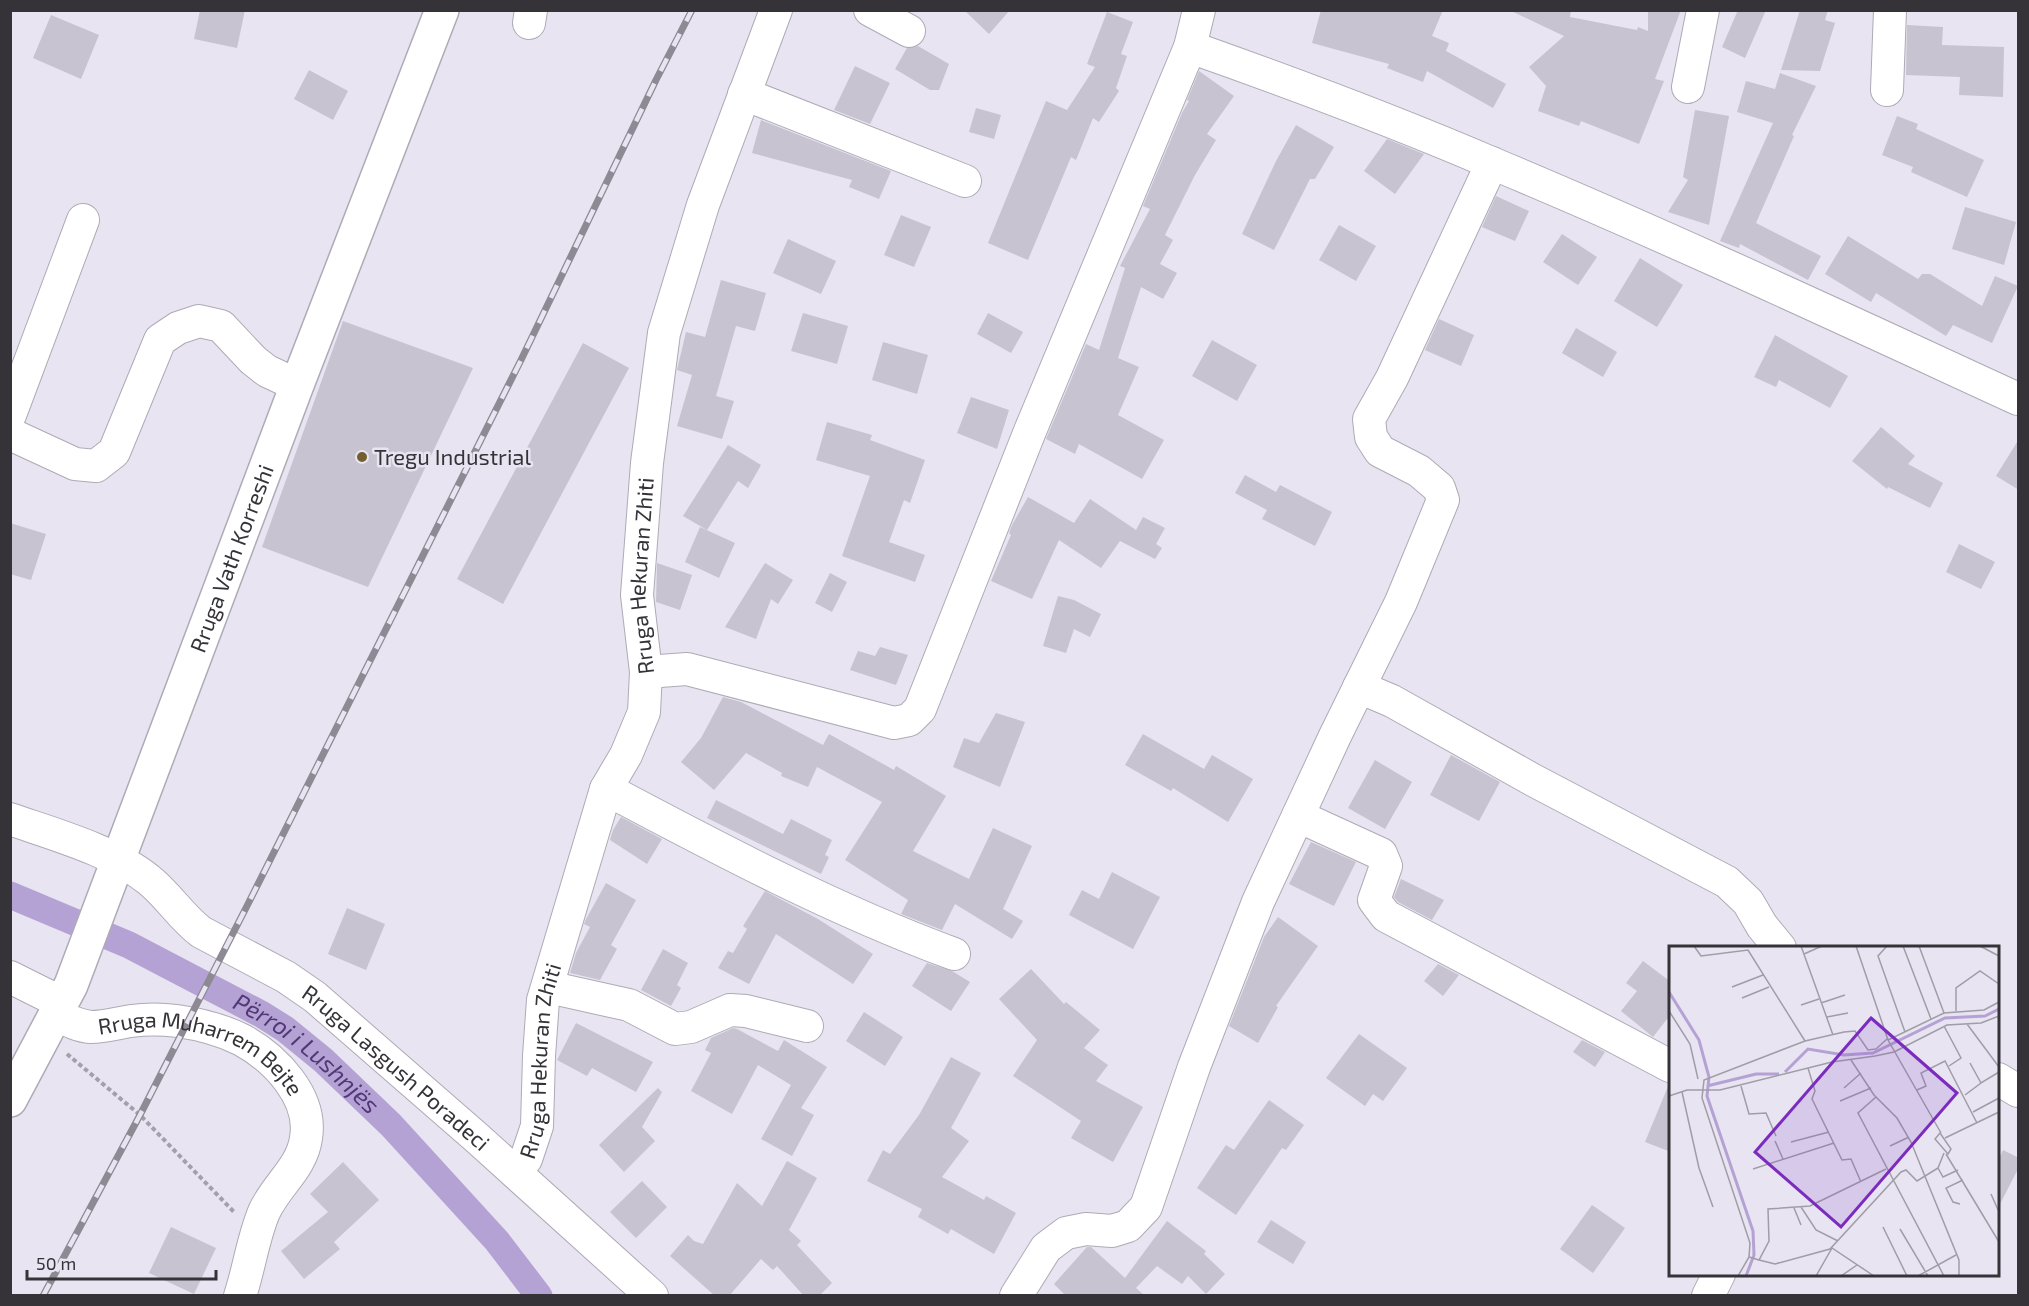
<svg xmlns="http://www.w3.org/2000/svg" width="2029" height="1306" viewBox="0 0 2029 1306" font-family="'Exo 2',sans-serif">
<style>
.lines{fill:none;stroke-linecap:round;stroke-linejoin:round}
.canal{stroke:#b5a2d4;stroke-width:27}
.building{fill:#c7c3d0}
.minor-casing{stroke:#aeaab6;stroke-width:34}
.major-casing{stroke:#aeaab6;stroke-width:36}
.path{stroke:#a4a0aa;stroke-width:4;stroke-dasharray:4.5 3;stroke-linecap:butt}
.minor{stroke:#fff;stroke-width:32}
.major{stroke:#fff;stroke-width:33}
.rail-casing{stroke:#8d8a93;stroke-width:7}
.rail{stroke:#e8e4f1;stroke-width:4.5;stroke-dasharray:14;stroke-linecap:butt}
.poi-dot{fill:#725f2d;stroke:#e8e4f1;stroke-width:2}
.labels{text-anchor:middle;stroke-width:5;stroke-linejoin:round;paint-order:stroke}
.poi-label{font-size:22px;fill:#353338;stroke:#e8e4f1;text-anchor:start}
.street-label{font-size:22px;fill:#353338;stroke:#e8e4f1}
.water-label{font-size:24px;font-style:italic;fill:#523876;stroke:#e8e4f1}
.inset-river{fill:none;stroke:#b5a2d4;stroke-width:3}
.inset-road{fill:none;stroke:#a09da7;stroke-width:1.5}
.view{fill:#7b2cbf;fill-opacity:0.15;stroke:#7b2cbf;stroke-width:3}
.inset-edge{fill:none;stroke:#353338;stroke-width:3}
</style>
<rect width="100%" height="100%" fill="#e8e4f1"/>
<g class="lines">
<path class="canal" id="s1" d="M10,895L129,945L261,1014L285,1029L323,1060L391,1125L497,1241L539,1296"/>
</g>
<path class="building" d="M200,10H245L237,48L194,39Z
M964,10H1010L989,34Z
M1321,10H1443L1432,36L1449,43L1446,51L1506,84L1493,108L1427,71L1423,82L1387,68L1389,64L1312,43Z
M1509,10H1571L1570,17L1637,30L1638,27L1648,31V10H1681L1655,79L1664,81L1639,144L1581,121L1579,126L1538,111L1546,86L1529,67L1564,36Z
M1738,10H1766L1745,58L1722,47Z
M1800,10H1828L1825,20L1835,23L1820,71L1781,70Z
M1107,12L1133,22L1121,54L1127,56L1116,88L1119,91L1099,122L1093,118L1076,160L1071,157L1028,260L988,243L1046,101L1067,110L1095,67L1087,64Z
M51,15L99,35L81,79L33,58Z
M1907,25L1943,27L1942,45L2004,47L2003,97L1959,95L1960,77L1906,75Z
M918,46L949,64L939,90H930L895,69L907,48Z
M855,66L890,83L870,124L834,110Z
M309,70L348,91L333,120L294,99Z
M1199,71L1234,96L1207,134L1216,140L1195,175L1165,235L1173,240L1160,264L1177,273L1163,299L1141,287L1118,358L1139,367L1118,415L1164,440L1142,479L1079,444L1075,454L1046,439L1086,344L1099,350L1125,268L1120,266L1150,209L1143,206L1182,113L1189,101L1187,100Z
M1780,73L1816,86L1792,135L1794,136L1756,223L1821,256L1808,280L1740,244L1739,248L1720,241L1773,123L1737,112L1746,81L1775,89Z
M976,108L1001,115L994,139L969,132Z
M1695,110L1729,116L1709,225L1668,212L1688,180L1683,177Z
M1897,116L1918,124L1916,129L1984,160L1967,197L1911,172L1913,167L1882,155Z
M761,120L891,171L879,199L849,187L852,180L752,153Z
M1296,125L1334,147L1315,179H1310L1274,250L1242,234L1276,161Z
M1387,139L1424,154L1395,194L1364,171Z
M1496,196L1529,211L1515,241L1482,227Z
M1965,207L2016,222L2004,265L1952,249Z
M901,215L931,227L914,267L884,255Z
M1339,225L1376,246L1356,281L1319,260Z
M1562,234L1597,257L1578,285L1543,262Z
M1848,236L1918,279L1922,274H1930L1982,306L1995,276L2018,286L1992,343L1953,325L1946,336L1876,293L1871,302L1825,274Z
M788,239L836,261L821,294L773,273Z
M1640,258L1683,285L1657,327L1614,301Z
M721,280L766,293L755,331L736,326L716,396L734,401L722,439L677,426L692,375L677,370L686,332L705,337Z
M803,313L848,326L837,364L791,351Z
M988,313L1023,332L1011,353L977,334Z
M1439,319L1474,335L1461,366L1425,350Z
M343,321L473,368L368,587L262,547Z
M1576,328L1617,352L1603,377L1562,353Z
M1775,335L1848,376L1830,408L1779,380L1776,387L1754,377Z
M1212,340L1257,365L1237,401L1192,376Z
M883,342L928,355L917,394L872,380Z
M583,343L629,368L503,604L457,579Z
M971,397L1009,410L997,449L957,433Z
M827,422L872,435L870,440L925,460L910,503L904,500L889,542L925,555L915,582L842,556L870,476L816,460Z
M1881,427L1915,456L1908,464L1943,483L1930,508L1888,487L1887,489L1852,461Z
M2019,439V490L1996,476Z
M728,445L761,465L748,488L738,481L707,530L683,516Z
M1245,475L1276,492L1280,485L1332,512L1315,546L1262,519L1267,510L1235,493Z
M1028,497L1074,523L1090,499L1136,530L1143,517L1165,528L1156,544L1162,548L1155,559L1120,541L1101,568L1059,540L1032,599L991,581L1011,535L1009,533L1012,525Z
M10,523L46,534L31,580L10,574Z
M700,527L735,543L719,578L685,562Z
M1959,544L1995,562L1981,589L1946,572Z
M657,563L692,575L680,610L656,602Z
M765,563L793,580L778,604L771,599L756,639L725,627Z
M830,573L847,582L832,612L815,603Z
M1058,596L1074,600L1101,614L1090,637L1074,629L1066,653L1043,646Z
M880,647L908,655L896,685L850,670L858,651L875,656Z
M723,697L741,702L823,745L829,734L894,770L896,766L946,796L913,851L969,879L993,828L1032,846L1003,909L1023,921L1012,939L955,904L942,930L901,914L908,900L845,860L882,802L817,767L808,787L781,776L782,773L746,753L714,790L681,762L701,738Z
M996,713L1025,722L1000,787L953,767L964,738L979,743Z
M1143,734L1204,769L1212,755L1253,779L1228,822L1173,788L1171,791L1125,765Z
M1451,755L1500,782L1479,821L1430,795Z
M1375,760L1412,782L1385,829L1348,808Z
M716,800L783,834L791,819L832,840L825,855L829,857L821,874L707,818Z
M621,817L662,839L647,864L610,840L613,830Z
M1311,842L1356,862L1334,906L1289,884Z
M1112,872L1160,897L1133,949L1069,915L1082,890L1099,899Z
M1401,879L1444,900L1432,920L1398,902L1394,897Z
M606,883L636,900L611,945L617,949L600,980L570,973L576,953L590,927L584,924L585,921Z
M765,891L818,919L873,954L853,984L776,934L749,984L718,968L728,951L733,953L747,929L743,926Z
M347,908L385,924L366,970L328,954Z
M1278,917L1318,946L1276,1006L1278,1007L1258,1043L1229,1026L1264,937Z
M663,949L688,963L677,985L681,988L671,1006L641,990Z
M1643,961L1671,982V1014L1653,1037L1621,1011L1637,991L1626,983Z
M927,963L952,971L970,982L951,1011L912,986Z
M1438,964L1459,975L1443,996L1424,981Z
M1031,969L1064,1004L1066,1002L1100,1030L1084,1048L1108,1065L1096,1081L1143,1107L1113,1162L1071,1138L1081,1121L1013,1076L1037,1040L999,999Z
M864,1012L903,1037L885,1066L846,1041Z
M576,1023L653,1062L636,1092L592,1068L587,1076L557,1060Z
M733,1028L737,1029L778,1051L784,1040L827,1067L801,1108L814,1115L792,1156L761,1139L791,1085L758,1065L732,1114L691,1091L711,1053L705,1050L711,1038Z
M1359,1034L1407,1068L1383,1101L1373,1094L1365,1106L1326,1078Z
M1582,1040L1605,1052L1595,1067L1573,1052Z
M951,1057L981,1073L951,1128L969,1141L942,1177L984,1200L986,1196L1016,1213L994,1254L951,1229L948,1234L918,1217L922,1209L867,1181L883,1150L890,1154L919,1115Z
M1669,1084H1671V1152L1645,1142Z
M658,1088L662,1092L642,1127L655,1141L624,1172L599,1145Z
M1269,1100L1304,1125L1286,1150L1282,1148L1236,1215L1197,1188L1226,1145L1234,1150Z
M2003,1150L2019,1158V1167L1998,1208V1161Z
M787,1161L817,1178L789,1230L801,1241L797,1245L832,1283L819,1296H804L777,1266L773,1270L761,1259L729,1296H715L670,1256L688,1235L694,1241L703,1244L737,1183L762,1206Z
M343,1162L379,1200L334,1242L340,1249L304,1279L281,1251L328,1212L310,1194Z
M642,1181L667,1207L636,1238L610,1212Z
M1592,1205L1625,1228L1593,1273L1560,1249Z
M1271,1220L1306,1242L1293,1264L1257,1242Z
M1167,1221L1206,1251L1204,1254L1225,1274L1206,1294L1188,1276L1182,1284L1157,1266L1136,1288L1145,1296H1066L1054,1284L1087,1247H1091L1125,1278Z
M171,1227L216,1248L194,1294L149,1273Z"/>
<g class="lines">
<defs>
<g id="minor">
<path d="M870,10L909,31"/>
<path d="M529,23L531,10"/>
<path d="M1190,47C1292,83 1394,121 1494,164C1671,238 1844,319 2018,399"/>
<path d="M1688,87L1703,10"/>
<path d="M1887,90L1890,10"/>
<path d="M744,94L965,181"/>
<path d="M10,415L83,220"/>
<path d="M10,434L75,464L96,466L114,452L160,340L178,328L199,321L221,326L253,360L267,371L297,385"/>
<path d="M646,672L687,669L894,723L909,720L920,709L1030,431L1190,47L1199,10"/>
<path d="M1359,687L1392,701L1533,780L1727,882L1748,902L1762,926L1780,948"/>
<path d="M606,789C719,849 834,910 954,954"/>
<path d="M1298,816L1381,854L1386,866L1374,900L1386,916L1670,1066"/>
<path id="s2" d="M10,819C53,834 114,851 149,880C168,895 181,917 201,932L286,977L315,997L477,1138L652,1296"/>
<path d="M10,977L62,1003"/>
<path d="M548,987L629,1005L675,1029L691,1027L730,1010L746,1011L807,1026"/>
<path id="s3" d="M57,1015C67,1020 78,1026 91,1027C104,1027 118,1023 131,1021C146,1019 162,1019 177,1021C199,1024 222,1030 242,1040C275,1058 313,1097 306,1138C302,1168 276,1185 264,1212C253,1238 249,1269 240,1296"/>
<path d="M1998,1079L2018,1091"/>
<path id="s4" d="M515,1172L526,1159L537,1126L539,1056L543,1000L606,789L626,755L644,712L646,672L637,595L647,463L664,333L703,205L776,10"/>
<path d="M1016,1296L1046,1248L1066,1233L1086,1229L1112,1231L1128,1226L1146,1207L1194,1067L1258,902L1335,736L1401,602L1443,500L1439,488L1419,471L1380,451L1371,437L1369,419L1392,378L1492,163"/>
<path d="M1708,1296L1719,1274"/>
</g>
<g id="major">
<path id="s5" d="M10,1100L71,985L297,385L442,10"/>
</g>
</defs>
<use href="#minor" class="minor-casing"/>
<use href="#major" class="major-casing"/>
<path class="path" d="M67,1054L140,1115L234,1212"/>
<use href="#minor" class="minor"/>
<use href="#major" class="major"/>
<defs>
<path id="rail" d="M43,1296L140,1115L249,902L521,360L656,80L692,10"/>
</defs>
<use href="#rail" class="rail-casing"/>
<use href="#rail" class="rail"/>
</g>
<circle class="poi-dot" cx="362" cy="457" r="6"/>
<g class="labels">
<g class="poi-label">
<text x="374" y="465">Tregu Industrial</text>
</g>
<g class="street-label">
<text dy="8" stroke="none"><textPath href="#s5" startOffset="586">Rruga Vath Korreshi</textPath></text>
<text dy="8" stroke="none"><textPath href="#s4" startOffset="621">Rruga Hekuran Zhiti</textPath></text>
<text dy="8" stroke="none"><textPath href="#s4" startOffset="117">Rruga Hekuran Zhiti</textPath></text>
<text dy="8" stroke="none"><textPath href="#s3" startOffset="156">Rruga Muharrem Bejte</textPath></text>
<text dy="8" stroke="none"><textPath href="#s2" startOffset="465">Rruga Lasgush Poradeci</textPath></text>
</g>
<g class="water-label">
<text dy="8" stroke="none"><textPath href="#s1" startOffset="338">Përroi i Lushnjës</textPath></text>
</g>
</g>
<g transform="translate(1669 946)">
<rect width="330" height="330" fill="#e8e4f1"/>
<path class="inset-river" d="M0,46L30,94L40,131L38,150L84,285L85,309L77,330M116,126L139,103L175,109L204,107L276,72L316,70L330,63M38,140L87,128H110"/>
<path class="inset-road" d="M25,0L32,10L79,4L136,95M132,0L164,89M187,0L219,94L272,187M218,0L209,10L236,86M234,0L262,73M250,0L275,67M311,0L330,10M135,8L153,0M63,41L94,29M73,52L100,41M152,57L176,49M132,59L150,53M0,65L21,98L29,133M287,65V42L311,25L330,38M158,71L179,67M298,78L330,121M275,80L292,112L280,120M219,94L275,67L315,64L330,56M182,114L205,149L228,172L242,196L290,314V330M301,117L312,137L330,126M139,122L146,145L143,153L173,214L182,213L192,236M72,140L80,168L97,167L107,190M175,142L192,127M248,144L257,140L252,127L276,115L308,177M13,146L30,222L44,261M296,149L312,137M0,150L18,144H51L163,116L206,110L225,106L278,79L312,77L330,70M207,151L189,167L275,330M171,155L202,142M304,166L330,152M271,187L282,203L279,208L266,193ZM276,192L330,166M106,195L114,213M122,196L160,186M221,200L240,191M275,207L269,222L274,231L289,224M277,208L330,296M84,223L165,197M322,248L330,266M291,258L284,256L277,242L294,234M132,261L147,284L169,295M125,262L132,279M214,281L238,330M231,283L259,330M80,311L81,297L33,152L35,134L136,95L175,86L186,85L199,104L207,103L218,93M90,314L106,318L161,303L232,226L237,224L248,235L269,222M69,330L80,311L90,314L100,295L99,263L141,260L217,223M147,330L163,302L205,330M172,330L188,319M249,330L287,309"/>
<path class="view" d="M202,72L288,147L172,281L86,206Z"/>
<rect width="330" height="330" class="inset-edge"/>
</g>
<rect width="2029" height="1306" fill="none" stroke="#353338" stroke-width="24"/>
<path d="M27 1270v9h189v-9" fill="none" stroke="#353338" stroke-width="3"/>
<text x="36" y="1270" font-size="18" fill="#353338" stroke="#e8e4f1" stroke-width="4.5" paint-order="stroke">50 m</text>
</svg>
